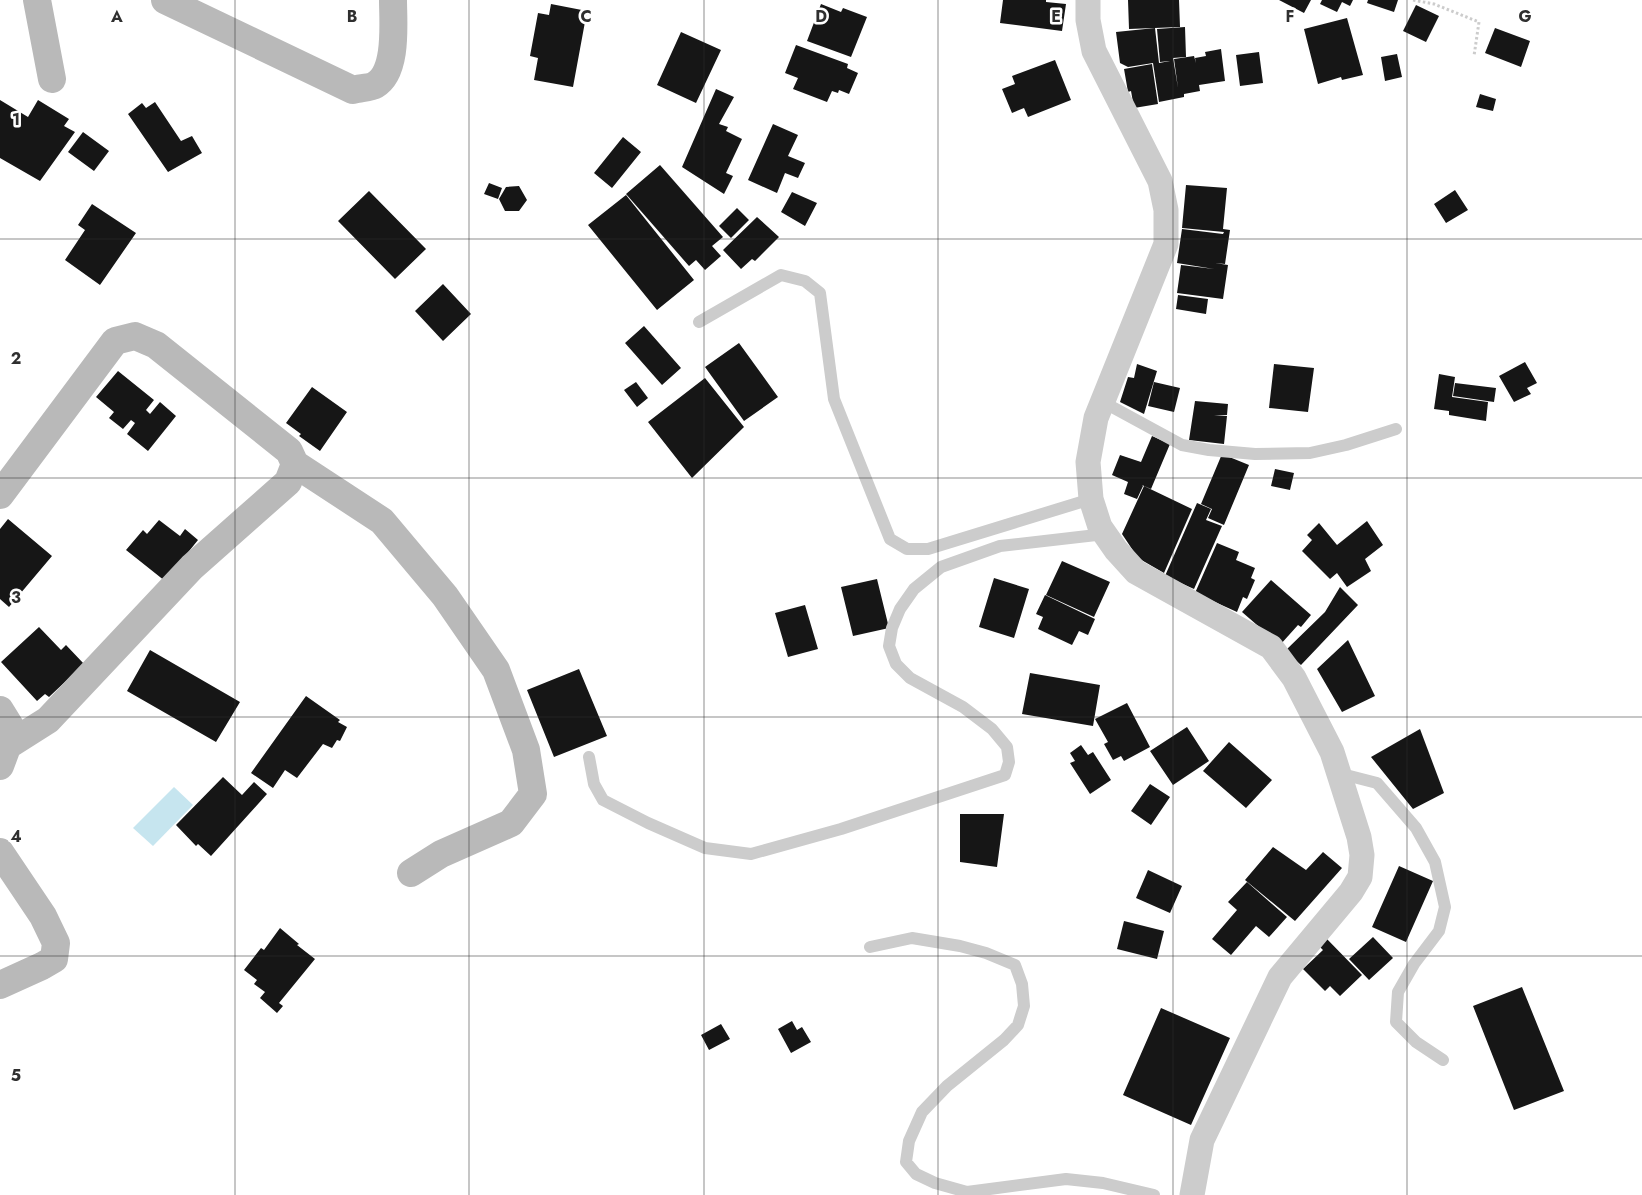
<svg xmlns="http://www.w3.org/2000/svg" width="1642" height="1195" viewBox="0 0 1642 1195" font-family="Jost,sans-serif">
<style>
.water{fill:#c6e5ef}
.building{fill:#161616}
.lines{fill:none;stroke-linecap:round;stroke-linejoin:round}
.path{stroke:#ccc;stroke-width:3;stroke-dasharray:2.5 2.5;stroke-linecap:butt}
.lane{stroke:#ccc;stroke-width:12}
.street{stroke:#ccc;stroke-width:25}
.secondary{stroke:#b9b9b9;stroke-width:28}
.grid{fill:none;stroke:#2f2f2f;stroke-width:1;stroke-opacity:0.55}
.grid-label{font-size:16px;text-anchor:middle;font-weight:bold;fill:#2f2f2f;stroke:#fff;stroke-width:5;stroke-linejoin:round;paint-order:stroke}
</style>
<rect width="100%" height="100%" fill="#fff"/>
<path class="water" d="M174,787L193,805L153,846L133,828Z"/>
<path class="building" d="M1003,0H1046V2L1066,4L1062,31L1000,23Z
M1128,0H1179L1180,27L1129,29Z
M1279,0H1311L1304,13Z
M1322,0H1353L1350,6L1342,2L1337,12L1320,4Z
M1368,0H1398L1394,12L1367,3Z
M551,4L587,11L573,87L534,80L538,58L530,56L538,13L549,15Z
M821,4L841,12L843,8L867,17L851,57L807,41Z
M1416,5L1439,16L1426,42L1403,31Z
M1347,18L1363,75L1342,80L1341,77L1318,84L1304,29Z
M1185,27L1186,57L1173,58L1178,88L1174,59L1194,56L1196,63L1195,58L1206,56L1205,52L1221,49L1225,81L1199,85L1200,91L1184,94V97L1159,102L1153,63L1128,67L1120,63L1116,32L1155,28L1159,63L1170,61L1160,62L1157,29Z
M1495,28L1530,41L1521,67L1485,53Z
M681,32L721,50L696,103L657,85Z
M796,45L848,64L847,68L858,73L849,94L839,90L838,93L832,91L827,102L793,89L798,78L785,73Z
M1259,52L1263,83L1240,86L1236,55Z
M1397,54L1402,77L1385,81L1381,57Z
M1055,60L1071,100L1028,117L1024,108L1012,113L1002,89L1015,84L1012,76Z
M1152,64L1158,104L1134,108L1131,91L1128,92L1124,69Z
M716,89L734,97L719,124L728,127L726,131L742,139L726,173L733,176L724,194L682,167Z
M1480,94L1496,99L1493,111L1476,107Z
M0,100L28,117L38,100L69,119L64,126L75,132L40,181L0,158Z
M155,102L181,141L192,136L202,153L168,172L128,114L142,103L146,108Z
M773,124L798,135L788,156L805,163L798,178L785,173L777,193L748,180Z
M83,132L109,151L94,171L68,152Z
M623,137L641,152L612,188L594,173Z
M660,165L723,237L712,246L721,256L705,270L696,260L689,266L626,194Z
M489,183L502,188L498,199L484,194Z
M1186,185L1227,188L1223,229L1230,230L1225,264L1215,263L1228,265L1223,299L1177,293L1181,265L1214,269L1177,263L1182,229L1223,234L1224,232L1182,228Z
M519,186L527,200L519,211H505L499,199L506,187Z
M1455,190L1468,210L1446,223L1434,204Z
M369,191L426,249L395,279L338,221Z
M792,192L817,203L805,226L781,212Z
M626,195L694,280L657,310L588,225Z
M92,204L136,233L100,285L65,260L85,230L78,225Z
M737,208L749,220L731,238L719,226Z
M757,217L779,237L755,261L752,259L741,269L723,250Z
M443,284L471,314L443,341L415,311Z
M1178,295L1208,299L1206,314L1176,309Z
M644,326L681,368L662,385L625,343Z
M739,343L778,397L744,421L705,367Z
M1525,362L1537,383L1527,388L1531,394L1514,402L1499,376Z
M1137,364L1157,371L1144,414L1120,402L1128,377L1134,378Z
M1274,364L1314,368L1308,412L1269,408Z
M118,371L154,400L146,410L150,414L160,402L176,416L148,451L127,434L135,423L131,420L123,429L109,418L114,412L96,397Z
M1439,374L1455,377L1452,397L1488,402L1486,421L1449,415V411L1434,409Z
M705,378L744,427L692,478L648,422Z
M636,382L648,398L637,407L624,390Z
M1154,382L1180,388L1174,412L1148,406Z
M1455,383L1496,388L1494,402L1453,396Z
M312,387L347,412L320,451L299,436L301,434L286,423Z
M1195,401L1228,404L1227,415H1214L1227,416L1224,444L1189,440Z
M1152,436L1170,444L1151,489L1142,485L1143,486L1137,499L1124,494L1128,482L1112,475L1120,455L1141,462Z
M1222,454L1249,465L1224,525L1208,518L1212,509L1201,504Z
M1275,469L1294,473L1290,490L1271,486Z
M1144,486L1192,509L1164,573L1138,558L1122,534Z
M1197,503L1211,509L1206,520L1222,526L1194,589L1165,576Z
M8,519L52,556L9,607L0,599V529Z
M159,520L180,536L185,529L198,540L165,581L126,550L143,530L147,534Z
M1367,521L1383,545L1365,559L1371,571L1347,587L1337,573L1330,579L1302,551L1312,540L1307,535L1319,523L1337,545Z
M1217,543L1239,552L1236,560L1255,568L1251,578L1255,580L1247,599L1243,597L1237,612L1195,593Z
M1062,561L1110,582L1094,617L1046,595Z
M994,578L1029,589L1014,638L979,627Z
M877,579L889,628L853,636L841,587Z
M1271,580L1311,615L1301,627L1298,625L1280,645L1242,612Z
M1340,587L1358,605L1301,665L1285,651L1325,612Z
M1045,595L1095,619L1088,635L1079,631L1072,645L1038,629L1043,617L1036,614Z
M805,605L818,649L788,657L775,613Z
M39,627L61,650L66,645L84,664L49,697L45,694L37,701L1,662Z
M1348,640L1375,696L1342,712L1317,669Z
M150,650L240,702L216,742L127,691Z
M579,669L607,736L554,757L527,690Z
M1030,673L1100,685L1093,726L1022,714Z
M306,696L340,720L338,722L347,727L340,741L337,740L332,748L323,744L297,778L285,770L273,788L251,773Z
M1127,703L1150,747L1124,761L1121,756L1113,760L1104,744L1108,742L1095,719Z
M1187,727L1209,761L1173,785L1150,751Z
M1420,729L1444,793L1413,809L1371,757Z
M1229,742L1272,780L1246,808L1203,771Z
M1081,745L1088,755L1093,752L1111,780L1090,794L1070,763L1075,761L1070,753Z
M223,777L242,795L254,782L267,794L211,856L198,844L196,846L176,825Z
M1150,784L1170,797L1151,825L1131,811Z
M960,814H1004L997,867L960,862Z
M1273,847L1306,870L1323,852L1342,868L1295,921L1245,880Z
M1399,866L1433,881L1406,942L1372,927Z
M1148,870L1182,886L1170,913L1136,898Z
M1247,882L1287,917L1269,937L1256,926L1231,955L1212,939L1237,910L1228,902Z
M1124,921L1164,931L1157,959L1117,949Z
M280,928L299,944L297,945L315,959L279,1003L283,1006L277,1013L260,998L265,992L254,984L257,980L244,970L261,948L264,950Z
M1373,937L1393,958L1369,980L1349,959Z
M1326,938L1362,975L1340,996L1330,986L1325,991L1303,969L1323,950L1318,945Z
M1522,987L1564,1091L1514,1110L1473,1006Z
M1161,1008L1230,1038L1191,1125L1123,1095Z
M792,1021L797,1030L802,1027L811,1042L791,1053L778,1029Z
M721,1024L730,1039L709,1050L701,1035Z"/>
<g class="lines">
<path class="path" d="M1413,0L1434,4L1479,22L1474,56"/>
<path class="lane" d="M699,322L781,275L805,281L820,293L834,399L890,539L907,549H928L1091,499
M1103,402L1182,445L1209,450L1255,454L1310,453L1346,445L1396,429
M589,757L594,784L603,800L648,823L705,848L751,854L841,829L1005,775L1009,762L1007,747L992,729L963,707L910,678L896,664L889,646L892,628L900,609L914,589L941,567L1000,546L1105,534
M1338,773L1377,783L1416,828L1435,862L1445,907L1439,931L1414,964L1398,992L1396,1022L1416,1042L1443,1060
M870,947L912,938L960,946L986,953L1015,965L1022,984L1024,1006L1018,1025L1004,1040L947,1086L922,1112L909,1141L906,1162L916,1174L935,1183L967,1192L1066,1179L1103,1183L1154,1195"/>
<path class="street" d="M1088,0V20L1094,51L1160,181L1166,210V244L1096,418L1088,462L1091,499L1100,527L1116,550L1136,572L1271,647L1294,678L1332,752L1359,837L1362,855L1360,877L1351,892L1280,977L1202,1140L1192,1195"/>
<path class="secondary" d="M37,0L52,79
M165,0L353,90C359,88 370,88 375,85C398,72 393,22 393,0
M295,464L382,521L445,596L496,670L526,750L533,794L511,823L441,854L411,873
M0,495L115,341L135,336L156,345L289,451L295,464L288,482L192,567L48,720L7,746
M0,710L13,731L0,766
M0,852L43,916L56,943L54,959L42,966L0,985"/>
</g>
<path class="grid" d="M235,0V1195M469,0V1195M704,0V1195M938,0V1195M1173,0V1195M1407,0V1195M0,239H1642M0,478H1642M0,717H1642M0,956H1642"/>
<g class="grid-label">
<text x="117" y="22">A</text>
<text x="352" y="22">B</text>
<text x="586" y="22">C</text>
<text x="821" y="22">D</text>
<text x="1056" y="22">E</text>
<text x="1290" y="22">F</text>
<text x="1525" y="22">G</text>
<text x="16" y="125">1</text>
<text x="16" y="364">2</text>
<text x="16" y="603">3</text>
<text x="16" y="842">4</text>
<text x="16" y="1081">5</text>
</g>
</svg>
